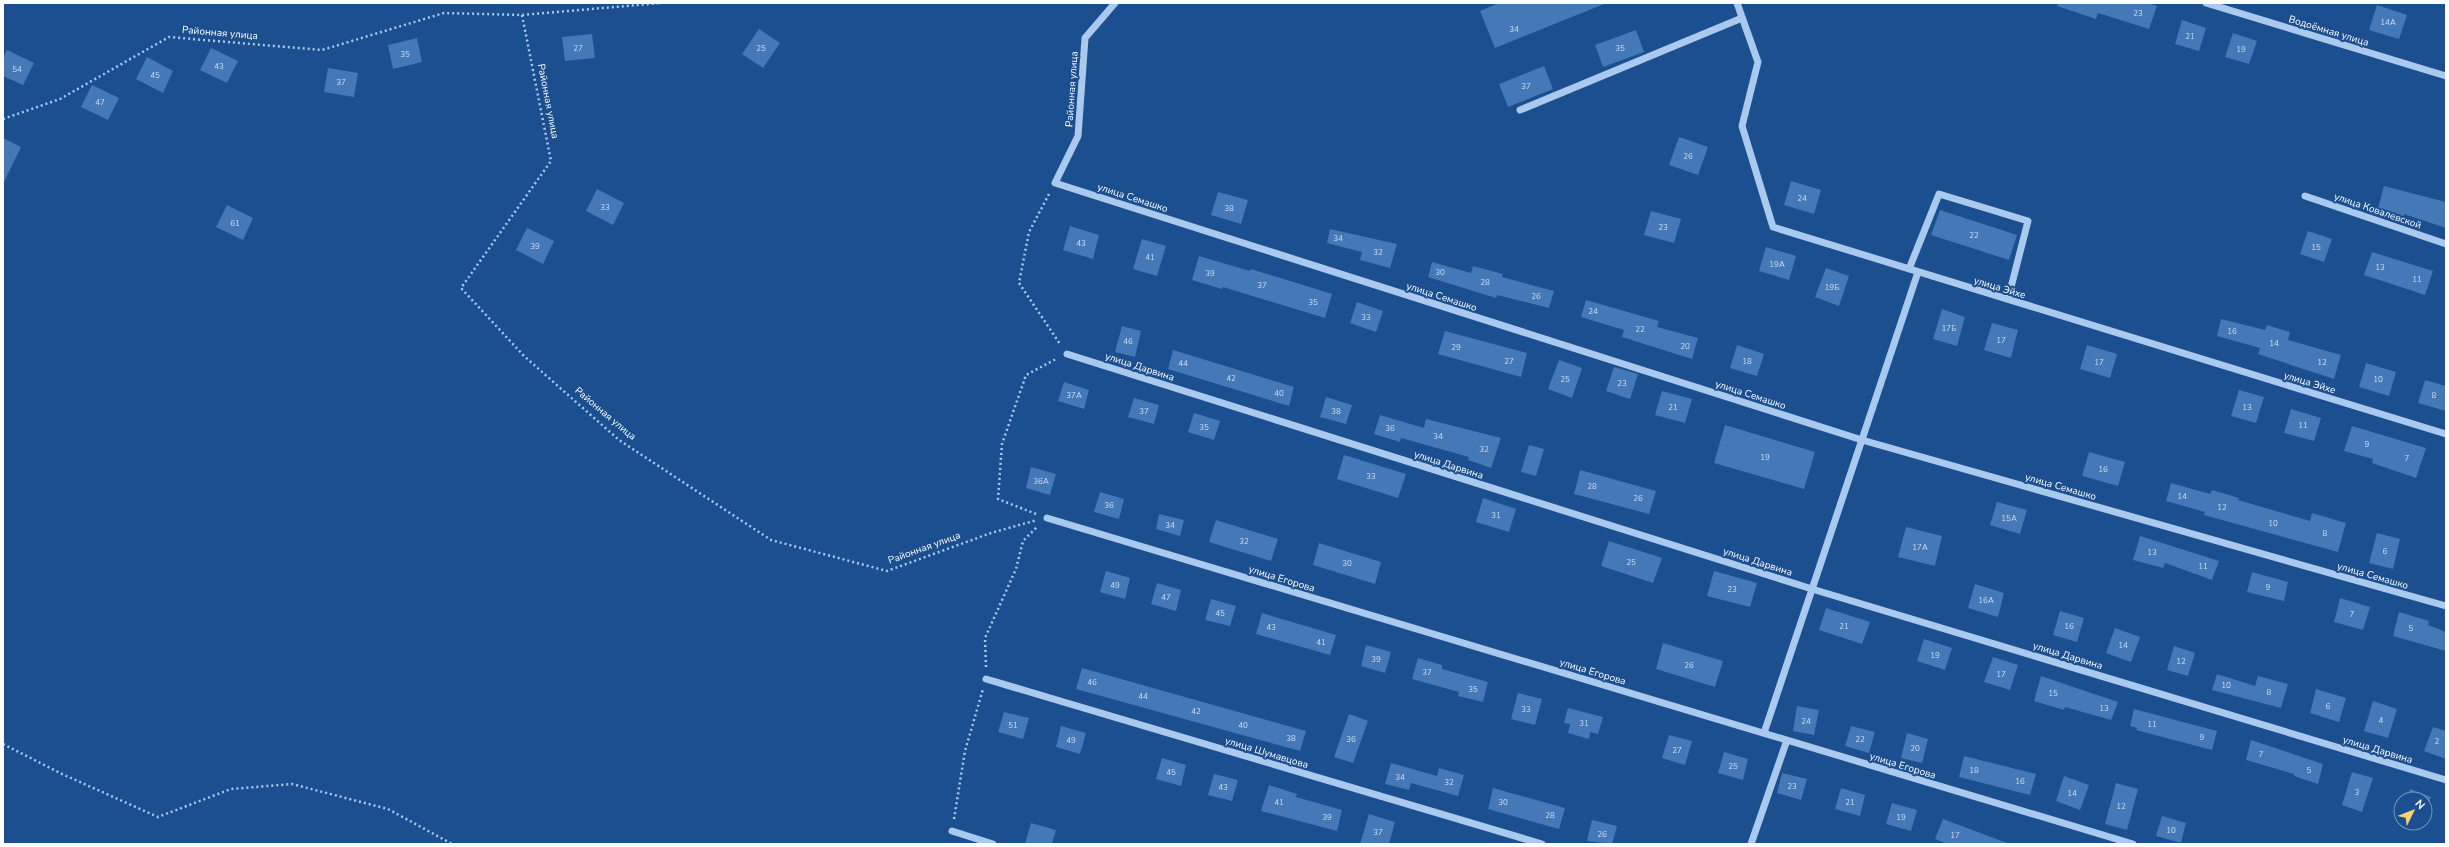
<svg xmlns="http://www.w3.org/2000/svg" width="2449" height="847" viewBox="0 0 2449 847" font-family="'Nunito Sans',sans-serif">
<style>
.building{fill:#4478b7}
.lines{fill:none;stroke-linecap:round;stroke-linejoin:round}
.path{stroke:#a9c9ee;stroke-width:2.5;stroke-dasharray:2 3;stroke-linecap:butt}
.minor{stroke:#a9c9ee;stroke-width:7}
.labels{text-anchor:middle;stroke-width:4;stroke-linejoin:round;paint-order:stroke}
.number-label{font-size:8px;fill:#d0dded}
.street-label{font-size:10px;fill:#fff;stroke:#1b4f8f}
</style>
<rect width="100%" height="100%" fill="#1b4f8f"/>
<path class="building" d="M1499,3H1604V4L1495,48L1480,11Z
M2058,3H2148L2157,6L2149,29L2098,13L2096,19L2057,6Z
M2377,5L2407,15L2399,39L2369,30Z
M2182,20L2206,28L2199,51L2175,44Z
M759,29L780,43L763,68L742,54Z
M1636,30L1644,52L1603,67L1595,45Z
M2233,33L2257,41L2249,64L2225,57Z
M592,34L595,58L565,61L562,37Z
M417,38L422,62L393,69L388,45Z
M211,48L238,61L227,83L200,70Z
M7,50L34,63L23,85L3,76V57Z
M147,57L173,71L163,93L136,79Z
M1544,66L1553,89L1508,107L1499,84Z
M328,68L358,73L354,97L324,92Z
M92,85L119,98L108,120L81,107Z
M1679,137L1708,147L1698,175L1669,165Z
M3,138L21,147L3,184Z
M1791,181L1821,190L1814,214L1784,205Z
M2384,186L2446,202V228L2404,214L2403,219L2377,212Z
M597,189L624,203L613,225L586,211Z
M1218,192L1248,200L1241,224L1211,215Z
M227,205L253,218L243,240L216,227Z
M1940,210L2017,235L2009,260L1931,235Z
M1651,211L1681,219L1674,243L1644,235Z
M1070,226L1099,235L1093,259L1063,250Z
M527,228L554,241L543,264L516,250Z
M1330,229L1397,244L1390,268L1360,260L1362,252L1327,243Z
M2308,231L2332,239L2324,262L2300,254Z
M1142,239L1166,246L1157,276L1133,269Z
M1766,247L1796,256L1789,280L1759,271Z
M2372,252L2433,271L2425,295L2364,275Z
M1199,256L1250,271L1251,269L1332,294L1325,318L1223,287L1222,289L1192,280Z
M1432,262L1471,273L1473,266L1503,274L1502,277L1554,291L1549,308L1497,295L1496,298L1428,277Z
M1826,268L1849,276L1839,306L1815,297Z
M1586,300L1659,321L1657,327L1698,338L1692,359L1622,337L1624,330L1581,317Z
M1357,302L1383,311L1376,332L1350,323Z
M1942,309L1965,317L1957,346L1933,339Z
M2221,319L2265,330L2267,325L2290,332L2288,340L2341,355L2334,379L2258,354L2260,348L2217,336Z
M1992,323L2018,330L2011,358L1984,350Z
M1122,326L1141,331L1135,357L1115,352Z
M1445,331L1527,353L1521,377L1438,354Z
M1737,345L1764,354L1757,376L1730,368Z
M2087,345L2117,354L2110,378L2080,369Z
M1173,350L1294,387L1289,406L1168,369Z
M1559,360L1582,368L1572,398L1548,389Z
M2366,363L2396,372L2389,396L2359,387Z
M1614,367L1638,374L1630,399L1606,391Z
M2425,380L2446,386V411L2418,403Z
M1064,382L1089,390L1084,409L1058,401Z
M2239,390L2264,397L2256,423L2231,416Z
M1662,391L1692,399L1685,423L1655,415Z
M1326,397L1352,405L1346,424L1320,417Z
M1134,398L1159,405L1154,424L1128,417Z
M2291,409L2321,418L2314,441L2284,433Z
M1194,413L1220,421L1214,440L1188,432Z
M1380,415L1424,428L1426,419L1501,438L1491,468L1468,460L1469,457L1401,438L1400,442L1374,434Z
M1725,425L1815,452L1804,489L1714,463Z
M2352,426L2426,448L2416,478L2372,463L2373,459L2344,451Z
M1529,445L1544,449L1536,476L1521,472Z
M2089,452L2125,462L2118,486L2082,476Z
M1344,455L1406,474L1398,498L1337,479Z
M1031,467L1056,474L1050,495L1026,488Z
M1580,470L1656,491L1649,514L1574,494Z
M2171,483L2210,494L2212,490L2239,498L2238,500L2310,521L2312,513L2346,523L2338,552L2204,515L2205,512L2166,501Z
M1100,492L1124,499L1119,519L1094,512Z
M1483,498L1516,509L1509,532L1476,522Z
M1997,502L2027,510L2020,534L1990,525Z
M1159,514L1184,520L1180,536L1156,529Z
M1216,520L1278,539L1271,561L1209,542Z
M1906,527L1942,536L1935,566L1898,557Z
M2377,533L2400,539L2393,569L2369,563Z
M2140,536L2219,561L2212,580L2165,563L2163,568L2133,560Z
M1609,541L1662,558L1653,583L1601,566Z
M1319,543L1381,562L1375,584L1313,565Z
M1106,571L1130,578L1125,599L1100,592Z
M1714,571L1757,583L1750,607L1707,596Z
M2252,572L2288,582L2284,601L2247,592Z
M1157,583L1181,590L1176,611L1151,604Z
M1975,584L2004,593L1998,617L1968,608Z
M2340,598L2370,607L2363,630L2334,622Z
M1211,599L1236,606L1230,626L1205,620Z
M1826,608L1870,622L1862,644L1819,630Z
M2060,611L2084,618L2077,642L2053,635Z
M2399,612L2429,621L2428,625L2446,632V651L2393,636Z
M1262,613L1336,635L1330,655L1256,634Z
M2115,628L2140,637L2131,662L2106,653Z
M1924,639L1952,648L1945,670L1917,661Z
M1663,643L1723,661L1715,687L1656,669Z
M1366,645L1391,652L1385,673L1361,666Z
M2174,646L2195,653L2188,676L2167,670Z
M1993,657L2018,665L2010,690L1984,682Z
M1418,658L1442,665V669L1488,682L1483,702L1458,696L1459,692L1412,679Z
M1082,668L1306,731L1300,751L1076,689Z
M2217,674L2255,686L2258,676L2288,684L2281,708L2212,690Z
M2041,676L2118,702L2111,720L2065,707L2064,710L2034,701Z
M2316,689L2346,698L2339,722L2310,713Z
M1518,693L1542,699L1535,725L1511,719Z
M2373,701L2397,709L2388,738L2364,731Z
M1797,706L1819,710L1814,735L1793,731Z
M1568,708L1603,717L1598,734L1590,732L1589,739L1568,733L1570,724L1564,723Z
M2134,709L2217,731L2212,750L2136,730L2137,728L2130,726Z
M1004,712L1029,718L1023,739L998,732Z
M1349,714L1368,721L1353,763L1334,757Z
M1061,726L1086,733L1080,754L1056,747Z
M1851,726L1875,732L1869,753L1845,746Z
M2433,727L2446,731V759L2424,751Z
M1907,733L1928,739L1922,763L1901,758Z
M1669,735L1692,741L1685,765L1662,758Z
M2251,740L2323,764L2318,784L2294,776V774L2246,760Z
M1724,752L1748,759L1743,780L1718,773Z
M1964,756L2036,774L2030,795L1959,777Z
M1162,758L1186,765L1181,786L1156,779Z
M1391,763L1437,776L1439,768L1464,775L1458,796L1411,783L1409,790L1385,784Z
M2352,772L2373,778L2362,812L2342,805Z
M1782,773L1807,779L1801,800L1777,793Z
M1214,774L1238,780L1232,801L1208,795Z
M2064,776L2089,785L2080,810L2056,801Z
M2116,783L2138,789L2127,830L2105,824Z
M1269,785L1297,794L1296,797L1342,810L1337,831L1261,811Z
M1493,788L1565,808L1559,829L1488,809Z
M1841,788L1865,795L1860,816L1835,809Z
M2410,789L2431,797L2425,812V799H2407Z
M1892,803L1917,810L1911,831L1886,824Z
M1369,814L1395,822L1389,844H1360Z
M2162,816L2186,823L2181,843L2156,836Z
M1943,819L2007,843V844H1948L1935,839Z
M1592,820L1617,826L1612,844L1587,841Z
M1031,823L1056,830L1052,844H1025Z"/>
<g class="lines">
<path class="path" d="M522,15L551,161L461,288L524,356L619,440L771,540L887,571L991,533L1037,520
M3,119L60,99L169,37L322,50L444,13L522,15L661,3
M1049,194L1029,232L1019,283L1060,344
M1036,514L998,499L1002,444L1026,375L1056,359
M986,667L985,638L1016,569L1023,541L1038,526
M3,744L62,774L158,817L231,789L292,784L388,809L452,844
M954,819L965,751L983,689"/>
<path class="minor" d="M1115,3L1085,38L1078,136L1055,183L1862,440L2446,606
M1737,3L1758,62L1742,126L1773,227L2446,434
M2206,3L2446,76
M1520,110L1742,18
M2305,196L2446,244
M1909,269L1939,194L2028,221L2008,299
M1067,354L1812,589L2446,780
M1047,518L2133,844
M986,679L1542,844
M1764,733L1918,272
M952,831L993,844
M1751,844L1787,740"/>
</g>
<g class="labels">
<g class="number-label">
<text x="2138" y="16">23</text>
<text x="2388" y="25">14А</text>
<text x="1514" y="32">34</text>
<text x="2190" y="39">21</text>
<text x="578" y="51">27</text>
<text x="761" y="51">25</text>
<text x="1620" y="51">35</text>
<text x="2241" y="52">19</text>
<text x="405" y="57">35</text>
<text x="219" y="69">43</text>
<text x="17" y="72">54</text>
<text x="155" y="78">45</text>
<text x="341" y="85">37</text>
<text x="1526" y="89">37</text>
<text x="100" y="105">47</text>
<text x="1688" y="159">26</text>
<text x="1802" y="201">24</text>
<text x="605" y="210">33</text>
<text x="1229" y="211">38</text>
<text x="235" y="226">61</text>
<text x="1663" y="230">23</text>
<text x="1974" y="238">22</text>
<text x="1338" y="241">34</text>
<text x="1081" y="246">43</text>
<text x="535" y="249">39</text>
<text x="2316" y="250">15</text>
<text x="1378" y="255">32</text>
<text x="1150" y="260">41</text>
<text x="1777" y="267">19А</text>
<text x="2380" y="270">13</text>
<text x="1440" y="275">30</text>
<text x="1210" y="276">39</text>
<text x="2417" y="282">11</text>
<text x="1485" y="285">28</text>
<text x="1262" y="288">37</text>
<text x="1832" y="290">19Б</text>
<text x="1536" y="299">26</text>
<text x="1313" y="305">35</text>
<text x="1593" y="314">24</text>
<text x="1366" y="320">33</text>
<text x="1949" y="331">17Б</text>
<text x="1640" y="332">22</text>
<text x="2232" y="334">16</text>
<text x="2001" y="343">17</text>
<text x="1128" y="344">46</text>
<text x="2274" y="346">14</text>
<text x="1685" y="349">20</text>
<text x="1456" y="350">29</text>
<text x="1509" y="364">27</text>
<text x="1747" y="364">18</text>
<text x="2099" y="365">17</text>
<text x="2322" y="365">12</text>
<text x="1183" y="366">44</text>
<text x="1231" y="381">42</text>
<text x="1565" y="382">25</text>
<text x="2378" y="382">10</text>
<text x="1622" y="386">23</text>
<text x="1279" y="396">40</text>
<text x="1074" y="398">37А</text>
<text x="2434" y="398">8</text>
<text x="1673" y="410">21</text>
<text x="2247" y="410">13</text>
<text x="1144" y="414">37</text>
<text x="1336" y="414">38</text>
<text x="2303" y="428">11</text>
<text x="1204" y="430">35</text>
<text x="1390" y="431">36</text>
<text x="1438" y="439">34</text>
<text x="2367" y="447">9</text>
<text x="1484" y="452">32</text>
<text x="1765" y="460">19</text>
<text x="2407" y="461">7</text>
<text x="2103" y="472">16</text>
<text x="1371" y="479">33</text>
<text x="1041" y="484">36А</text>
<text x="1592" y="489">28</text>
<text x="2182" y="499">14</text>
<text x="1638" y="501">26</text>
<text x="1109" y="508">36</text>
<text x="2222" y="510">12</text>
<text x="1496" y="518">31</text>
<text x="2009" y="521">15А</text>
<text x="2273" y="526">10</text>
<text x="1170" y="528">34</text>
<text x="2325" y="536">8</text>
<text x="1244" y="544">32</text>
<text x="1920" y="550">17А</text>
<text x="2385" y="554">6</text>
<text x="2152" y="555">13</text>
<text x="1631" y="565">25</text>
<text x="1347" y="566">30</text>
<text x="2203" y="569">11</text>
<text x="1115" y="588">49</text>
<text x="2268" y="590">9</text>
<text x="1732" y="592">23</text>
<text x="1166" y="600">47</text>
<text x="1986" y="603">16А</text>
<text x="1220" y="616">45</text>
<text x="2352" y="617">7</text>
<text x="1844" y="629">21</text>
<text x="2069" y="629">16</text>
<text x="1271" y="630">43</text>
<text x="2411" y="631">5</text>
<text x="1321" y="645">41</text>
<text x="2123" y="648">14</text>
<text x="1935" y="658">19</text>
<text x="1376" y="662">39</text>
<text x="2181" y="664">12</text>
<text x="1689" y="668">26</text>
<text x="1427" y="675">37</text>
<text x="2001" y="677">17</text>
<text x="1092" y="685">46</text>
<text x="2226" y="688">10</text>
<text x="1473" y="692">35</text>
<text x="2269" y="695">8</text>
<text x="2053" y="696">15</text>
<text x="1143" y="699">44</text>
<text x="2328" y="709">6</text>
<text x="2104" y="711">13</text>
<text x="1526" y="712">33</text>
<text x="1196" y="714">42</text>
<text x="2381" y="723">4</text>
<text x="1806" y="724">24</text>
<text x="1584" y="726">31</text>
<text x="2152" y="727">11</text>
<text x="1013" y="728">51</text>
<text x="1243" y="728">40</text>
<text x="2202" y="740">9</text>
<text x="1291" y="741">38</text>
<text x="1351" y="742">36</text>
<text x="1860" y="742">22</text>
<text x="1071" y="743">49</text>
<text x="2437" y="744">2</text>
<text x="1915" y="751">20</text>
<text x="1677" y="753">27</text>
<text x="2261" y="757">7</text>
<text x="1733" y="769">25</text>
<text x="1974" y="773">18</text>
<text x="2309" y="773">5</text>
<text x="1171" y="775">45</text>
<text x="1400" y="780">34</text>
<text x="2020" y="784">16</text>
<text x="1449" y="785">32</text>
<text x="1792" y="789">23</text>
<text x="1223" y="790">43</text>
<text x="2357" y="795">3</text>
<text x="2072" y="796">14</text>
<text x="1279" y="805">41</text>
<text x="1503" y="805">30</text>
<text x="1850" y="805">21</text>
<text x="2121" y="809">12</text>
<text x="1550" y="818">28</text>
<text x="1327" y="820">39</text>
<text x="1901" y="820">19</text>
<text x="2171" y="833">10</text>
<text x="1378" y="835">37</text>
<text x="1602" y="837">26</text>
<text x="1955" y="838">17</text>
</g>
<g class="street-label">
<text transform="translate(2329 30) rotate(17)" y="4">Водоёмная улица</text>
<text transform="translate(220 32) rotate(5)" y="4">Районная улица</text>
<text transform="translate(1071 89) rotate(-86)" y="4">Районная улица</text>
<text transform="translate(549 101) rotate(79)" y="4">Районная улица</text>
<text transform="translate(1133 197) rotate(18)" y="4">улица Семашко</text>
<text transform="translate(2378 210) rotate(19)" y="4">улица Ковалевской</text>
<text transform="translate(2000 287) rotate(17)" y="4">улица Эйхе</text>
<text transform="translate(1442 296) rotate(18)" y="4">улица Семашко</text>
<text transform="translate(1140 366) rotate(18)" y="4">улица Дарвина</text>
<text transform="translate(2310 382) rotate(17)" y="4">улица Эйхе</text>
<text transform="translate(1751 394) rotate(18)" y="4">улица Семашко</text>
<text transform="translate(606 413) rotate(40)" y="4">Районная улица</text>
<text transform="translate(1449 464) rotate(18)" y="4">улица Дарвина</text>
<text transform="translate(2061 486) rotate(16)" y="4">улица Семашко</text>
<text transform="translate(924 547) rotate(-20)" y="4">Районная улица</text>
<text transform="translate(1758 561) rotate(18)" y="4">улица Дарвина</text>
<text transform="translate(2373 575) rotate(16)" y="4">улица Семашко</text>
<text transform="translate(1282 578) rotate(17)" y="4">улица Егорова</text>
<text transform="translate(2068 655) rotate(17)" y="4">улица Дарвина</text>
<text transform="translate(1593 671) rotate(17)" y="4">улица Егорова</text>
<text transform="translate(2378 749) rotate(17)" y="4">улица Дарвина</text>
<text transform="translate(1267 752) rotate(17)" y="4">улица Шумавцова</text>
<text transform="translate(1903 765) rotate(17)" y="4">улица Егорова</text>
</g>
</g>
<rect width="2449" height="847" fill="none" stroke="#ffffff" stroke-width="8"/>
<g transform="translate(2413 811) rotate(47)"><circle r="19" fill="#1b4f8f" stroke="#7695bc"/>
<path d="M0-3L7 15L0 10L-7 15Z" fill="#ffd166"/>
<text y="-6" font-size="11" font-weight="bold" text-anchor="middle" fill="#ffffff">N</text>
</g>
</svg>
